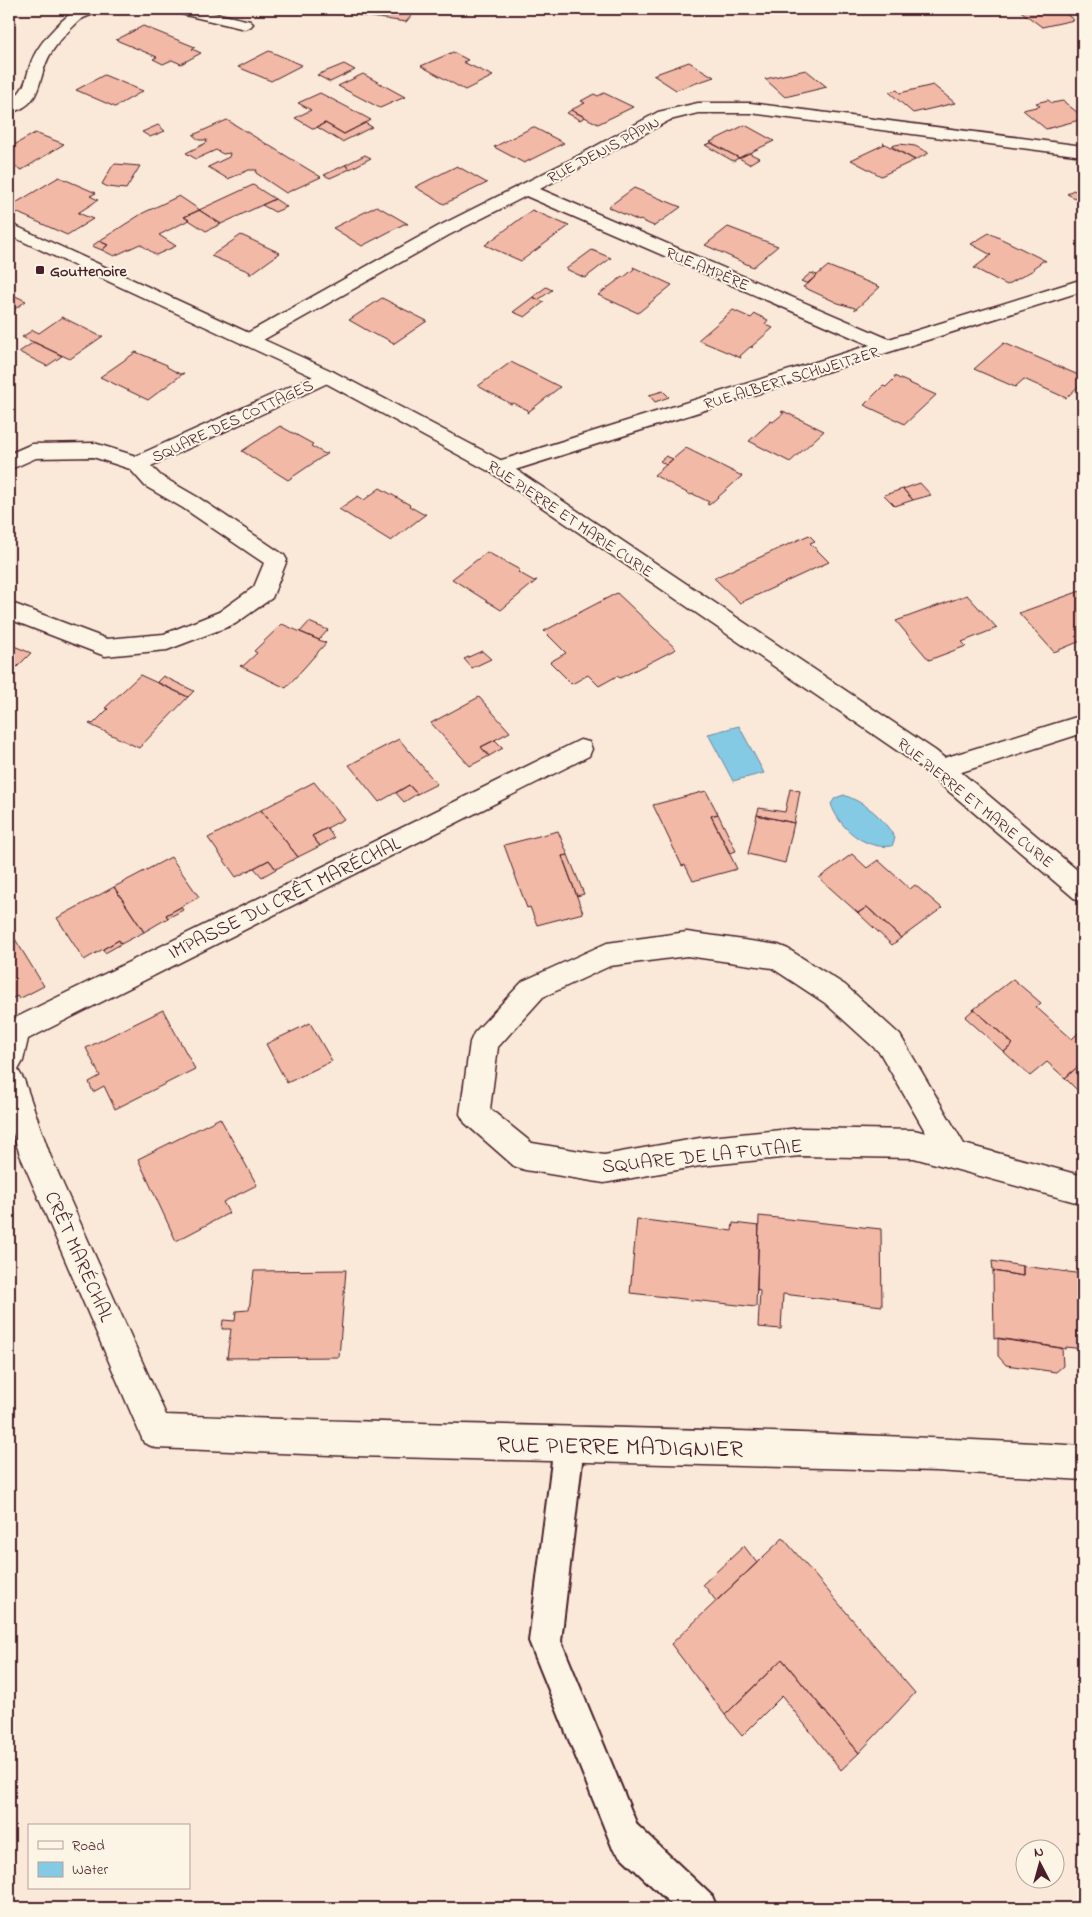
<svg xmlns="http://www.w3.org/2000/svg" width="1092" height="1917" viewBox="0 0 1092 1917" font-family="'Indie Flower',sans-serif">
<style>
.water{fill:#84cae5;stroke:#6d869b}
.building{fill:#f1b9a6;stroke:#4a1f2b}
.lines{fill:none;stroke-linecap:round;stroke-linejoin:round}
.service-casing{stroke:#4a1f2b;stroke-width:4}
.minor-casing{stroke:#4a1f2b;stroke-width:3}
.secondary-casing{stroke:#4a1f2b;stroke-width:3}
.service{fill:#fcf5e5;fill-rule:evenodd}
.minor{fill:#fcf5e5;fill-rule:evenodd}
.secondary{fill:#fcf5e5;fill-rule:evenodd}
.poi-dot{fill:#4a1f2b;stroke:#fcf5e5;stroke-width:2}
.labels{text-anchor:middle;stroke-width:4;stroke-linejoin:round;paint-order:stroke}
.far-street-label{font-size:16px;fill:#4a1f2b;stroke:#fcf5e5}
.far-poi-label{font-size:16px;font-weight:bold;fill:#4a1f2b;stroke:#fcf5e5;text-anchor:start}
.street-label{font-size:20px;fill:#4a1f2b;stroke:#fcf5e5}
.near-street-label{font-size:24px;fill:#4a1f2b;stroke:#fcf5e5}
</style>
<rect width="100%" height="100%" fill="#fae9d8"/>
<filter id="ink" filterUnits="userSpaceOnUse"><feTurbulence type="fractalNoise" baseFrequency=".02" numOctaves="2"/><feDisplacementMap in="SourceGraphic" scale="10" xChannelSelector="R" yChannelSelector="G"/><feConvolveMatrix kernelMatrix="1 2 1 2 8 2 1 2 1" color-interpolation-filters="sRGB"/></filter>
<g filter="url(#ink)">
<path class="water" d="M739,726L764,773L733,781L708,734Z
M844,795C867,804 882,816 895,838L892,846C865,850 839,828 831,804L835,798Z"/>
<path class="building" d="M363,9H417L406,22L358,15Z
M1018,9H1059L1074,20L1042,27Z
M143,26L195,47L192,49L201,53L181,64L172,60L163,64L153,59L157,57L116,40Z
M269,51L302,65L271,81L238,67Z
M453,52L468,60L463,62L493,76L465,90L421,66Z
M689,62L714,77L676,90L653,75Z
M344,64L355,70L330,82L317,75Z
M806,70L827,87L785,97L765,79Z
M363,74L405,97L380,108L338,86Z
M104,75L143,91L115,107L76,90Z
M933,85L955,103L913,113L889,92L897,90L900,93Z
M320,93L347,107L371,120L344,134L325,123L314,129L295,118L311,110L298,103Z
M604,93L633,107L598,124L571,110L585,103L581,101L594,94L598,96Z
M1048,100L1052,103L1063,101L1083,117V119L1046,129L1023,110L1040,106L1036,103Z
M571,110L585,117L580,120L567,113Z
M227,120L321,177L286,193L256,173L257,170H249L228,179L208,167L229,157L230,153L223,154L216,150L196,159L186,153L206,143L207,140H199L193,135Z
M325,123L344,134L365,123L372,127L342,142L317,127Z
M158,125L165,131L150,137L142,132Z
M745,125L774,141L739,158L710,142Z
M533,127L564,143L524,163L494,147Z
M35,133L64,144L22,170L9,165V148Z
M711,143L739,158L733,161L705,145Z
M883,143L915,160L881,176L851,160L885,144Z
M900,144L915,146L929,153L915,160L891,146Z
M749,153L759,158L749,164L739,158Z
M365,155L371,158L350,169L345,165Z
M116,164L140,166L126,189L108,187L102,184L113,165Z
M345,165L350,169L330,178L324,175Z
M457,166L487,183L444,204L415,187Z
M59,177L96,193L90,196L98,200L78,213L93,219L67,235L9,209V207Z
M253,185L275,199L221,224L199,210Z
M634,188L681,207L653,227L654,226L640,220L639,221L608,207Z
M1073,190L1083,194L1077,199L1067,194Z
M179,196L200,210L184,217L189,220L159,235L176,246L156,255L140,244L114,256L102,250L108,245L99,241L143,213Z
M275,199L287,207L275,212L262,205Z
M377,206L408,224H404L362,246L333,228Z
M199,210L221,224L206,231L184,217Z
M532,210L569,226L521,261L485,245Z
M728,227L778,246L753,267L705,245Z
M989,233L1010,243L1046,261H1043L1033,268L1035,269L1007,285L974,268L991,255L971,244Z
M241,235L280,253L251,274H249L250,272L211,256Z
M99,241L108,245L102,250L92,246Z
M592,250L611,258L585,278L566,269Z
M828,266L880,287L855,310V308L838,303L803,287Z
M633,267L672,285L638,313L598,295L622,277H621H624L634,269Z
M811,273L817,275L808,284L801,281Z
M546,287L552,290L538,300L533,297Z
M9,293L26,301L9,313Z
M533,297L544,302L525,317L513,312Z
M382,298L427,321L393,344L394,343L381,336H377L349,320Z
M733,310L751,318L755,314L768,320L765,324L773,328L751,347H753H750L740,356L741,358L698,340Z
M62,317L100,336H103L70,359L22,337L33,330L39,333Z
M34,342L62,356L47,366L19,352Z
M1004,343L1083,377V382L1066,398L1024,379L1015,387L974,369Z
M136,352L167,365V367L180,374L184,373L148,400L100,377Z
M511,362L560,387L527,413L528,410L513,403L511,404L478,386Z
M894,376L936,395L905,424L864,405L883,386L886,387L895,378Z
M663,391L669,397L655,402L649,395Z
M783,411L824,431L790,462L749,441L771,421L773,422L784,413L781,412Z
M280,426L311,443L313,444L311,446L325,454L328,453L288,480L242,451Z
M686,448L742,476L709,505L707,504L709,502L693,494L691,495L654,475Z
M666,456L673,459L666,465L660,461Z
M920,483L931,495L913,500L903,489Z
M380,488L410,505L409,506L423,514H426L391,541L339,509L358,496L364,500Z
M903,489L913,500L895,506L884,495Z
M809,535L815,541L810,543L829,562L740,603L714,578Z
M487,552L520,570L518,572L534,581L537,580L501,610L452,579Z
M1083,590V640L1054,652L1019,613Z
M617,593L676,649L620,678L617,676L599,686L588,675L572,684L550,662L566,653L544,631Z
M967,595L997,628L962,642L966,646L929,660L896,621Z
M309,622L328,630L319,640L300,632Z
M282,624L326,643L286,688L240,666L241,665L243,666L257,653L254,651Z
M9,644L31,653L9,675Z
M482,651L491,659L472,668L464,659Z
M140,675L188,697L139,748L89,724L90,723L93,724L108,709L105,708Z
M163,676L194,691L188,697L157,682Z
M479,697L510,732L481,747L489,756L470,766L431,723Z
M399,739L437,784L417,794L409,785L379,802L349,765Z
M495,740L503,748L489,756L481,747Z
M314,782L344,819L312,836L320,846L298,857L261,810Z
M409,785L417,794L404,802L396,793Z
M790,789L800,791L794,823L757,815L759,808L785,812Z
M706,791L718,814L711,816L737,869L693,881L685,865L682,866L653,805Z
M261,810L298,857L276,869L269,860L236,877L208,838Z
M718,814L736,851L730,853L711,816Z
M757,815L794,823L785,863L748,854Z
M327,828L334,838L320,846L312,836Z
M558,831L568,855L562,856L583,913L537,925L530,907L527,908L504,845Z
M852,854L867,868L878,860L910,889L915,885L942,908L901,938L867,907L858,913L819,878Z
M568,855L584,894L577,896L562,856Z
M171,857L199,897L166,915L168,918L144,932L114,887Z
M269,860L276,869L262,877L254,868Z
M114,887L144,932L121,944L119,940L84,960L57,918Z
M181,907L183,910L168,918L166,915Z
M867,907L901,938L892,945L858,913Z
M15,939L44,986L19,999L17,996L9,1000V943Z
M119,940L121,944L105,953L103,949Z
M1013,979L1041,1003L1036,1007L1072,1039L1078,1033L1083,1038V1062L1065,1078L1047,1062L1030,1076L1004,1052L1013,1044L974,1009Z
M974,1009L1013,1044L1004,1052L965,1017Z
M163,1010L195,1069L115,1109L104,1086L93,1092L89,1082L100,1076L86,1048Z
M310,1023L332,1061L287,1083L266,1044Z
M1083,1062V1096L1065,1078Z
M220,1118L257,1185L223,1202L229,1213L176,1241L138,1159Z
M759,1216L881,1229L882,1306L783,1294L781,1329L758,1327L760,1291L757,1290Z
M637,1219L732,1231L733,1223L759,1226L756,1307L630,1293Z
M992,1261L1023,1266V1276L993,1271Z
M1023,1266L1083,1274V1349L1066,1347V1349L994,1338L993,1271L1023,1276Z
M346,1270L339,1357L227,1358L231,1329H222L223,1320L235,1321L236,1311L249,1310L254,1271Z
M998,1338L1062,1348L1063,1366L1056,1372L1006,1365L998,1356Z
M783,1538L915,1693L859,1753L782,1659L725,1715L671,1644Z
M744,1546L757,1563L716,1601L703,1584Z
M782,1659L859,1753L841,1770L782,1696L742,1736L725,1715Z"/>
<g class="lines">
<defs>
<path id="service" d="M569,1430L579,1435L584,1445L561,1641L637,1825L712,1896L717,1908H675L613,1849L529,1641L554,1445L559,1435Z"/>
<path id="minor" d="M79,9H100C95,16 86,15 80,20C70,29 58,42 51,53C36,77 45,105 9,113V101C31,87 24,72 36,52C44,38 65,15 79,9Z
M170,9H197L250,21L253,24L250,27L245,29L173,12Z
M698,103H750L1083,146V156L750,113H698L670,120L540,189L889,339L1083,279V291L499,475L492,473L488,468L492,463L870,345L526,196L449,235L256,344L249,346L242,344L239,340L242,336L437,227L576,157L658,112Z
M327,370L334,372L337,376L334,380L151,466L161,476L199,498L284,555L287,560L272,598L235,624L167,650L105,656L9,619V602L107,639L164,634L219,612L254,587L264,563L183,508L145,486L130,469L93,457L36,458L9,470V454L32,444L94,443L136,456Z
M1083,715V733L940,779L931,776L927,769L931,762Z
M580,740L589,742L592,749L589,756L28,1039L23,1061L18,1070L24,1080L50,1155L166,1415C471,1427 778,1427 1083,1446V1480L936,1471L356,1456L156,1448L144,1443L20,1155L9,1122V1021Z
M687,932L778,945L788,949L845,985L900,1035L964,1144L1083,1176V1204L914,1158L800,1156L700,1166L604,1183L525,1170L514,1166L465,1123L460,1114L470,1042L474,1033L523,981L607,943ZM687,956L772,968L825,1003L880,1053L926,1133L914,1130L800,1128L700,1138L604,1155L532,1143L490,1109L498,1047L543,997L610,966Z"/>
<path id="secondary" d="M9,223L334,372L506,463L936,751L1083,875V901L1074,898L918,765L492,473L320,380L9,235Z"/>
</defs>
<use href="#service" class="service-casing"/>
<use href="#minor" class="minor-casing"/>
<use href="#secondary" class="secondary-casing"/>
<use href="#service" class="service"/>
<use href="#minor" class="minor"/>
<use href="#secondary" class="secondary"/>
</g>
</g>
<rect class="poi-dot" x="35" y="265" width="10" height="10" rx="2.5"/>
<g class="labels">
<g class="far-street-label">
<text transform="translate(603 149) rotate(-28)" y="6">RUE DENIS PAPIN</text>
<text transform="translate(708 268) rotate(23)" y="6">RUE AMPÈRE</text>
<text transform="translate(791 377) rotate(-17)" y="6">RUE ALBERT SCHWEITZER</text>
<text transform="translate(232 420) rotate(-25)" y="6">SQUARE DES COTTAGES</text>
<text transform="translate(571 518) rotate(34)" y="6">RUE PIERRE ET MARIE CURIE</text>
<text transform="translate(976 802) rotate(39)" y="6">RUE PIERRE ET MARIE CURIE</text>
</g>
<g class="far-poi-label">
<text x="50" y="276">Gouttenoire</text>
</g>
<g class="street-label">
<text transform="translate(284 897) rotate(-26)" y="7">IMPASSE DU CRÊT MARÉCHAL</text>
<text transform="translate(702 1155) rotate(-6)" y="7">SQUARE DE LA FUTAIE</text>
<text transform="translate(80 1256) rotate(66)" y="7">CRÊT MARÉCHAL</text>
</g>
<g class="near-street-label">
<text transform="translate(620 1446) rotate(1)" y="8">RUE PIERRE MADIGNIER</text>
</g>
</g>
<rect width="1092" height="1917" fill="none" stroke="#fcf5e5" stroke-width="30"/>
<rect x="15" y="15" width="1062" height="1887" fill="none" stroke="#4a1f2b" stroke-width="2" filter="url(#ink)"/>
<rect x="28" y="1824" width="162" height="65" fill="#fcf5e5" stroke="#b59f9b"/>
<rect x="38" y="1841" width="25" height="8" fill="#fcf5e5" stroke="#b59f9b"/>
<text x="72" y="1850" font-size="15" fill="#4a1f2b">Road</text>
<rect x="38" y="1862" width="25" height="15" fill="#84cae5" stroke="#b59f9b"/>
<text x="72" y="1874" font-size="15" fill="#4a1f2b">Water</text>
<g transform="translate(1040 1864) rotate(354)"><circle r="24" fill="#fcf5e5" stroke="#b59f9b"/>
<path d="M0-4L9 19L0 12L-9 19Z" fill="#4a1f2b"/>
<text y="-8" font-size="14" font-weight="bold" text-anchor="middle" fill="#4a1f2b">N</text>
</g>
</svg>
